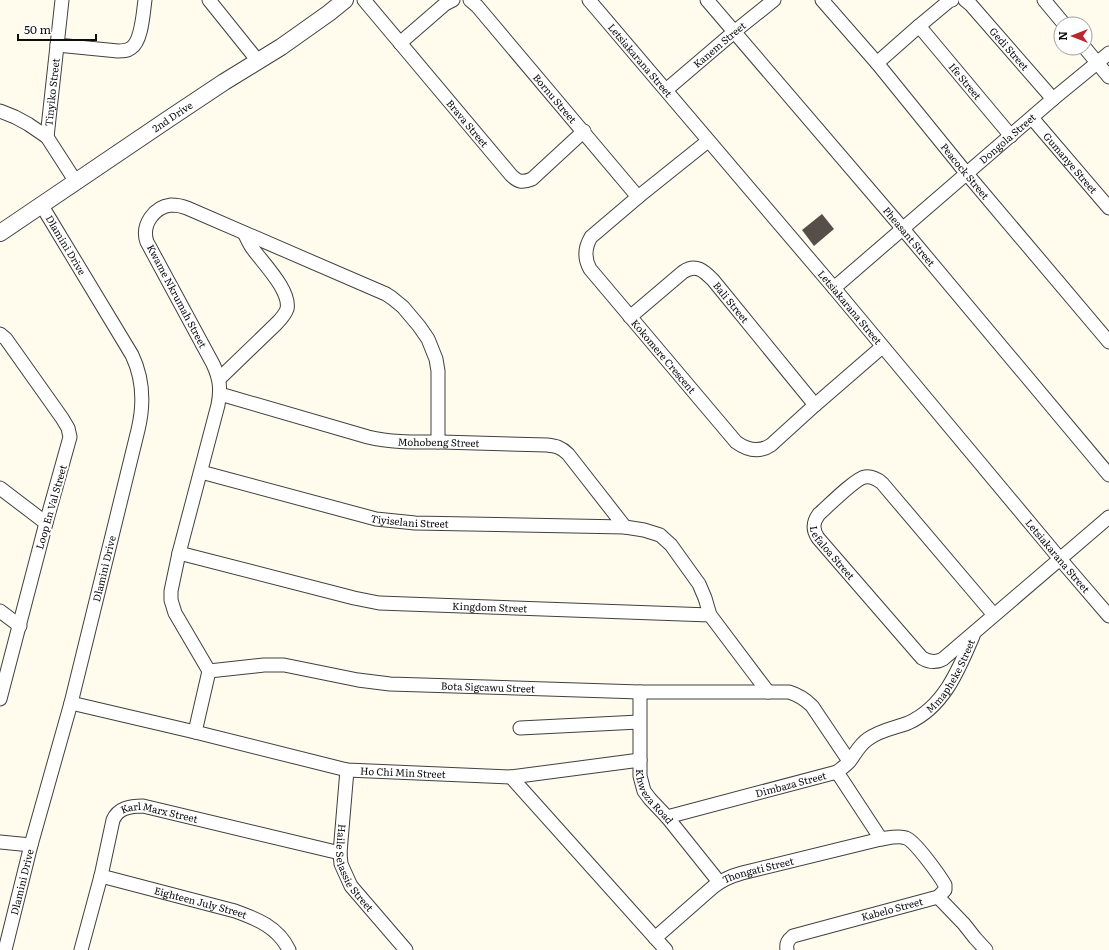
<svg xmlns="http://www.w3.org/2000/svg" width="1109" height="950" viewBox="0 0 1109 950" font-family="Literata,serif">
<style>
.building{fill:#554e49}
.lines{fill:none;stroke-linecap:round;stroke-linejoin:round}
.minor-casing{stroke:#404040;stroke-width:15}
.tertiary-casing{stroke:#404040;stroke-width:18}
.minor{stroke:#fff;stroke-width:13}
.tertiary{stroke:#fff;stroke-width:16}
.labels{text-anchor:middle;stroke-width:4;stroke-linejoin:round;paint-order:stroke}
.street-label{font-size:10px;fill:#0d0d0d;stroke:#fff}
</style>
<rect width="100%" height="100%" fill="#fffbed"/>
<path class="building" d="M822,214L834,229L814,246L802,230Z"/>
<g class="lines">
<defs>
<g id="minor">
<path d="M209,0L258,61"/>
<path id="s1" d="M364,0L511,175C518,182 522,183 532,179L584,131"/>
<path id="s2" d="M470,0L477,6L638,197"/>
<path id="s3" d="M589,0L834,288L1060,559L1109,616"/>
<path id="s4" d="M707,0L903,229L1109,475"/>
<path id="s5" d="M822,0L877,63L967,174L1109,342"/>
<path id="s6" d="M965,0L971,5L1053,99"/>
<path d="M1044,0L1064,24"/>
<path id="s7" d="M919,26L1011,136"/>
<path d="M400,43L445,4L453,0"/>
<path d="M57,45L118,51C123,51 127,51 131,48C142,41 143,13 145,0"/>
<path d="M1085,48L1109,77"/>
<path d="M877,63L919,26L949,1L952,0"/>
<path id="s8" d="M666,90L734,32L774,0"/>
<path d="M0,111L15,117L28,124L47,137L76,182"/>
<path id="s9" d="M1032,118L1109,208"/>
<path id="s10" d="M47,137L62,0"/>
<path id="s11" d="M708,141L638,197L591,237C585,247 584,258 590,269L736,442C747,450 759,453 771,445L815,405L882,347"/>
<path id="s12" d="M834,288L1053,99L1109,53"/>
<path id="s13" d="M630,317L683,272C696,263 704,271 713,280L815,405"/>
<path d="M0,334L6,339L62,418L68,428L70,437L46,523L0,699"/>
<path d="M219,379L276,324C280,320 285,315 287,309C291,291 263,263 253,249C249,244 247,238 244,233"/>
<path id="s14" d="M220,394L368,437C393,443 416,442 441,442C477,443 512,444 547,445C556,446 561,447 568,454L625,527"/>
<path id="s15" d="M201,472L376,519L415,523L625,527L644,530L660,535L671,545L699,584L705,598L710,615L768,692"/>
<path d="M0,488L46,523"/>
<path id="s16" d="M179,553L354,598L379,603L710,615"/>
<path d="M0,611L20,626"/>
<path id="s17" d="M994,615L882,483C877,479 872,476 865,477C856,478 827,507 819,514C813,522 812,529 818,538L922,658C929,662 936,663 943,659L1109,517"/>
<path id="s18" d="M209,671L264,665H284L358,680L390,684L640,692H789C799,695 805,699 812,706L849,761"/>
<path id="s19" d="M640,692V776L644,791L650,799L667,817L719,882"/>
<path id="s20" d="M71,703L195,732L347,770L511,777L640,760"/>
<path d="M520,728L639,722"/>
<path d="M195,732L209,671L175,613L171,600V591L179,553L218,405C221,389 220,379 213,364L147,242C141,225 154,207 171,205C177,205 182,206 187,208L386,294L392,298L403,307L419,326L428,339L436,359L438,371V442"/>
<path id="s21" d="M347,770L340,853L341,864L351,886L406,950"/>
<path d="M837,772L881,839"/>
<path d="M511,777L666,950"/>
<path id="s22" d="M667,817L837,772C841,769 845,766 849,762C856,753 859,745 868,739C880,730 895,728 908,723C944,707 959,669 973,636"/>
<path d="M0,842L31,845"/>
<path id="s23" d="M101,876L235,911C257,919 278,927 289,950"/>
<path d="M938,897L964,924L975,938L986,950"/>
<path id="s24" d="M655,938L713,887C722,880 731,876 742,873L881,839C888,838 899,835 906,838C915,841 940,876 945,885V890L938,897L793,936C788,940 786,943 787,950"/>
<path id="s25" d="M5,950L31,845L71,703L138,430C144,405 143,378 132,355L42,206"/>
<path id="s26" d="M81,950L101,876L113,820C118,808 130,806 143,806L340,853"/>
</g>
<g id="tertiary">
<path id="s27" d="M0,233L167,120L224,82L281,47L329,13L345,0"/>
</g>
</defs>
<use href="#minor" class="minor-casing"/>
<use href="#tertiary" class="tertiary-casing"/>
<use href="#minor" class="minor"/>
<use href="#tertiary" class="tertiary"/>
</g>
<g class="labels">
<g class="street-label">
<text dy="4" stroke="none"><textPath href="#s8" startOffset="70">Kanem Street</textPath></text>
<text dy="4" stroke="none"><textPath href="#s6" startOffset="66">Gedi Street</textPath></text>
<text dy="4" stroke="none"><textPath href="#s3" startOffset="79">Letsiakarana Street</textPath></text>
<text dy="4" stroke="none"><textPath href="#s7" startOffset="72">Ife Street</textPath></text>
<text dy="4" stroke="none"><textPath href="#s10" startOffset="45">Tinyiko Street</textPath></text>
<text dy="4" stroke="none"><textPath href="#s2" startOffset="130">Bornu Street</textPath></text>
<text dy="4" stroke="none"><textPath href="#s27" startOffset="208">2nd Drive</textPath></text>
<text dy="4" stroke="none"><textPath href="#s1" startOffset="161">Brava Street</textPath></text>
<text dy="4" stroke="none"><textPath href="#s12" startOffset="229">Dongola Street</textPath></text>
<text dy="4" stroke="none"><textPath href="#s9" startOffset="59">Gumanye Street</textPath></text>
<text dy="4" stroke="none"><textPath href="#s5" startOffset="223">Peacock Street</textPath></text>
<text dy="4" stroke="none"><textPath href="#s4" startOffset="311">Pheasant Street</textPath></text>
<text transform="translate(66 245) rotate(59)" y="4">Dlamini Drive</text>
<text transform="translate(177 296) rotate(62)" y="4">Kwame Nkrumah Street</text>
<text dy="4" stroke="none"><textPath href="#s13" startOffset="133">Bali Street</textPath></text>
<text dy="4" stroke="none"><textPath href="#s3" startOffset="403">Letsiakarana Street</textPath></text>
<text dy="4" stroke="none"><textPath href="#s11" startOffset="299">Kokomere Crescent</textPath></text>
<text dy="4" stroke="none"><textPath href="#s14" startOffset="225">Mohobeng Street</textPath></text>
<text transform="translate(51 507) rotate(-74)" y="4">Loop En Val Street</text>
<text dy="4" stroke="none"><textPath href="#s15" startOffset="215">Tiyiselani Street</textPath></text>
<text dy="4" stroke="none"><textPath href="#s17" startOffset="297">Lefaloa Street</textPath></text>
<text dy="4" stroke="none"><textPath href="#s3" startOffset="727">Letsiakarana Street</textPath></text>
<text dy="4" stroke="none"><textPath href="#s25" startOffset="394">Dlamini Drive</textPath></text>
<text dy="4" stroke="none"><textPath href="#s16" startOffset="317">Kingdom Street</textPath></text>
<text dy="4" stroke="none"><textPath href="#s22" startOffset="330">Mmapheke Street</textPath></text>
<text dy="4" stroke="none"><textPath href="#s18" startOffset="281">Bota Sigcawu Street</textPath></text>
<text dy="4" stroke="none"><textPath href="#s20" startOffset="340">Ho Chi Min Street</textPath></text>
<text dy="4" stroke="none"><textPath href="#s22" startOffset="128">Dimbaza Street</textPath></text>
<text dy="4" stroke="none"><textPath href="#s19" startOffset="109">Khweza Road</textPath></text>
<text dy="4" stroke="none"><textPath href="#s26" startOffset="186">Karl Marx Street</textPath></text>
<text dy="4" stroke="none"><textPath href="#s21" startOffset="102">Haile Selassie Street</textPath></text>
<text dy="4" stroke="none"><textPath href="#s24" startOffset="126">Thongati Street</textPath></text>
<text dy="4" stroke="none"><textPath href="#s25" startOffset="70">Dlamini Drive</textPath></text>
<text dy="4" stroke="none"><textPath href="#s23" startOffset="103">Eighteen July Street</textPath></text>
<text transform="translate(892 909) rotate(-15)" y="4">Kabelo Street</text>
</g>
</g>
<g transform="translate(1073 36) rotate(270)"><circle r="19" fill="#ffffff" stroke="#9e9e9e"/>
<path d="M0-3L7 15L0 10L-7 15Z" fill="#ba282d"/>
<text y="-6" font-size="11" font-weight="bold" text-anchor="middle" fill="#0d0d0d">N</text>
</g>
<path d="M18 34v6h78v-6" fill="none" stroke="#0d0d0d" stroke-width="2"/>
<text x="24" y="34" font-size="12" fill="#0d0d0d" stroke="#ffffff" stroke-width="3" paint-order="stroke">50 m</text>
</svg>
